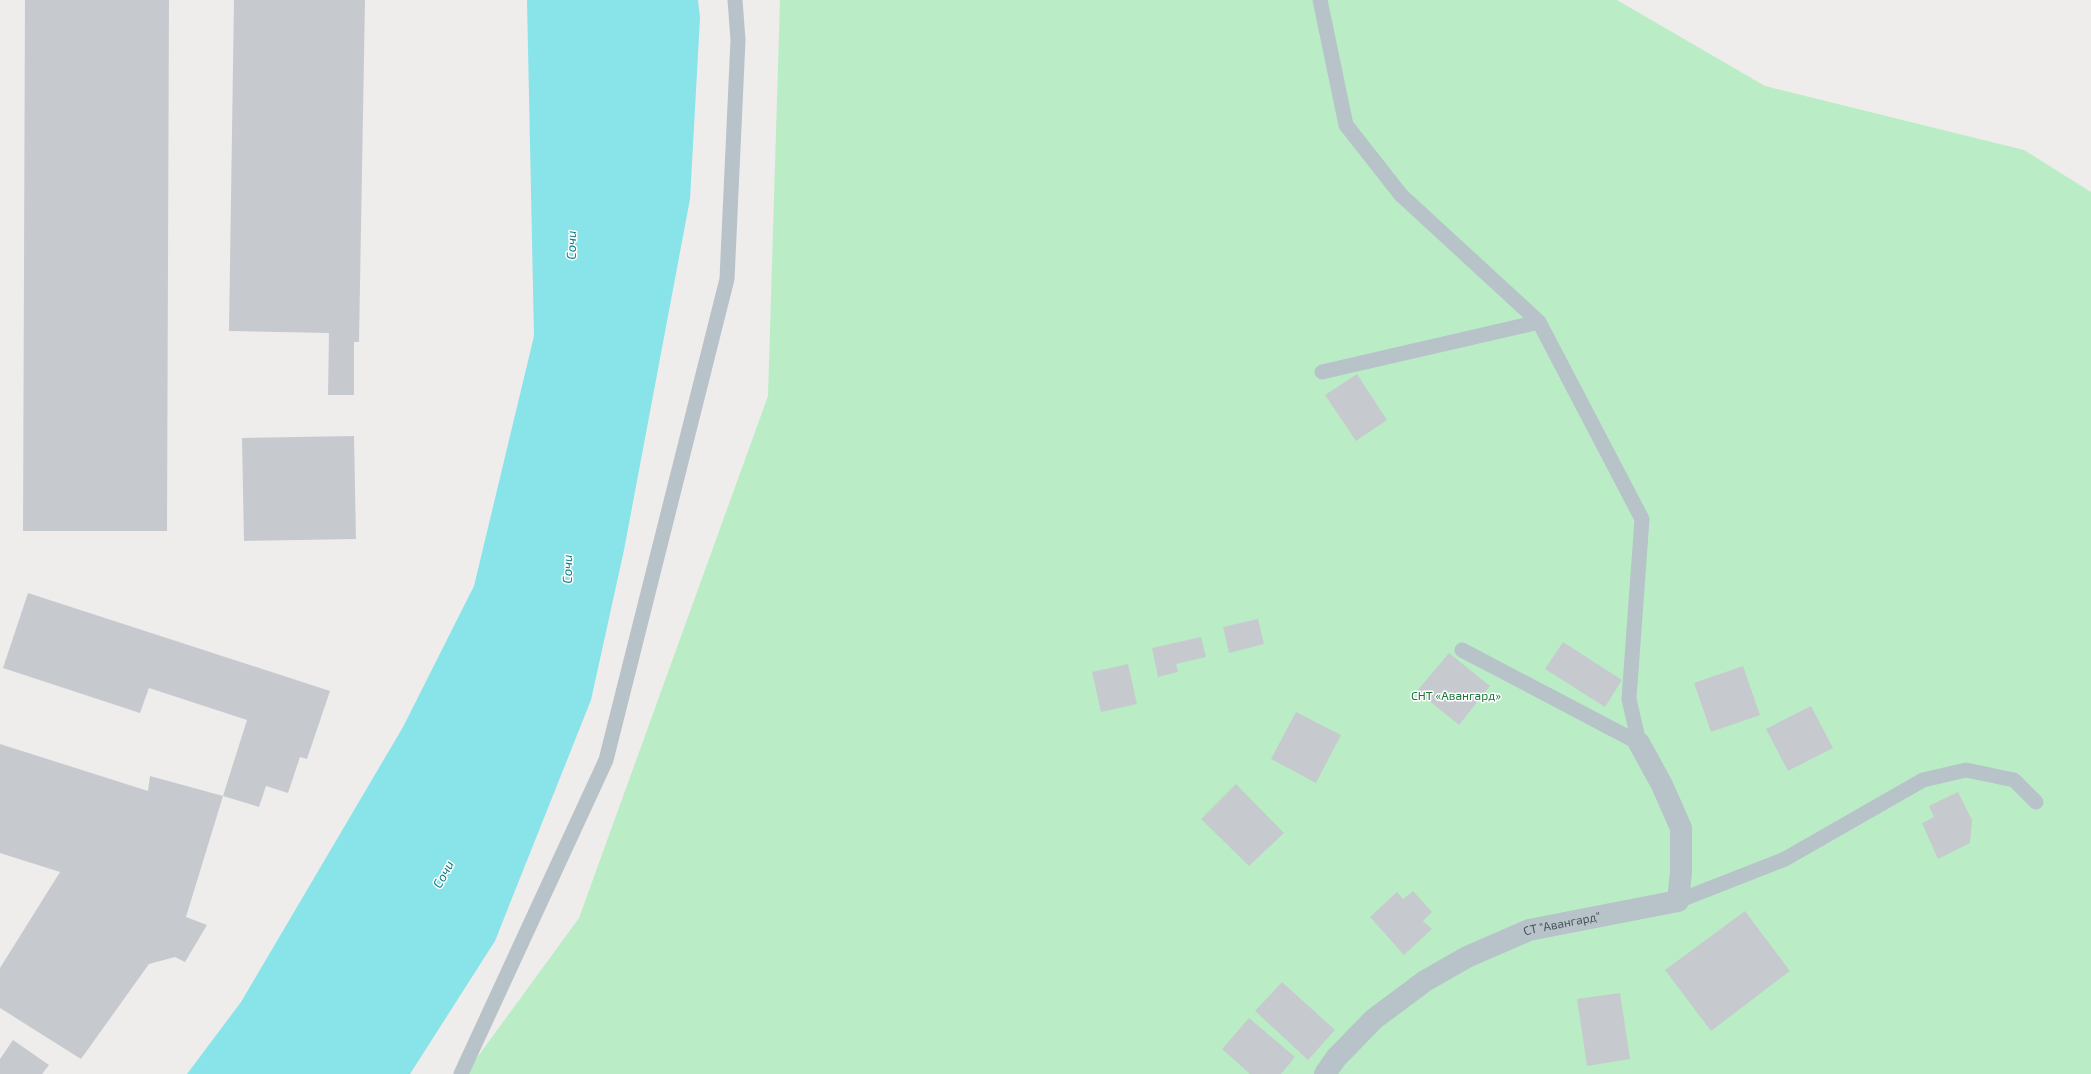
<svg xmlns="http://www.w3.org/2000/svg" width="2091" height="1074" viewBox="0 0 2091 1074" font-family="'Exo 2',sans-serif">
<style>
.green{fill:#baedc6}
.water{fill:#88e4e9}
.building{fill:#c6cacf}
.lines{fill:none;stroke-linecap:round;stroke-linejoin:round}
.lane{stroke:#b7c3c9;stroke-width:15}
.street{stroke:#b7c3c9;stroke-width:22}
.labels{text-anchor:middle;stroke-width:3;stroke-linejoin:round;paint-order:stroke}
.park-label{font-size:12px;fill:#197739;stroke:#fff}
.street-label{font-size:12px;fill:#455259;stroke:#fff}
.water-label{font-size:13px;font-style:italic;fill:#107f84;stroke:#fff}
</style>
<rect width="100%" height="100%" fill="#efecec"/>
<path class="green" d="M780,0H1617L1765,86L2024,150L2091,192V1074H465L579,918L768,396Z"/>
<path class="water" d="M527,0H698L700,18L690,199L624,550L591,700L495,941L410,1074H187L241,1002L403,727L474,586L534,336Z"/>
<path class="building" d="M25,0H169L167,531H23Z
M234,0H365L359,342H354V395H328L329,333L229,331Z
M1357,374L1387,420L1356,441L1325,395Z
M354,436L356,539L244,541L242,438Z
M28,593L330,691L307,759L300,757L288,793L266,786L259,807L223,796L247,720L149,688L140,713L3,668Z
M1258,619L1264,644L1229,653L1223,627Z
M1201,637L1206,657L1176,664L1178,672L1158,677L1152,648Z
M1563,642L1622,680L1605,707L1545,669Z
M1449,653L1490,686L1459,725L1417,691Z
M1128,664L1137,704L1101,712L1092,672Z
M1743,666L1760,715L1711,732L1694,683Z
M1811,706L1833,748L1788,771L1766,729Z
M1296,712L1341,735L1316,783L1271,759Z
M0,744L148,791L150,776L223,796L186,917L207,925L185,962L175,957L149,964L81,1059L0,1008V968L60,872L0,853Z
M1236,784L1284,833L1249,866L1201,819Z
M1958,792L1972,820L1970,843L1938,859L1922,823L1934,817L1929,806Z
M1413,891L1432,912L1423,921L1432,929L1404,955L1370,917L1397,892L1403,899Z
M1745,911L1790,971L1711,1031L1665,970Z
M1282,982L1335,1030L1308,1060L1255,1011Z
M1620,993L1630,1059L1587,1066L1577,999Z
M1249,1018L1295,1057L1281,1074H1250L1222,1049Z
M13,1040L49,1065L42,1074H0V1059Z"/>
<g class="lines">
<path class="lane" d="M1320,0L1346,125L1401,195L1539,322
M1322,372L1539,322L1642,519L1629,699L1639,743
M1462,650L1639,743
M1678,901L1785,859L1923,780L1966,770L2014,780L2036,802
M461,1074L606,760L727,279L738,40L735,0"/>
<path class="street" id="s1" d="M1325,1074L1336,1058L1374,1019L1425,981L1467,957L1529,930L1678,901L1681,872V828L1662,785L1639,743"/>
</g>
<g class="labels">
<g class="park-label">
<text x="1456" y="700">СНТ «Авангард»</text>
</g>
<g class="street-label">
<text dy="4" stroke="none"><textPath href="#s1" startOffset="287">СТ "Авангард"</textPath></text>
</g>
<g class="water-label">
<text transform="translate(571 245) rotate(-89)" y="5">Сочи</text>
<text transform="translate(567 569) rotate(-89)" y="5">Сочи</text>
<text transform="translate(443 874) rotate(-61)" y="5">Сочи</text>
</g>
</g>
</svg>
